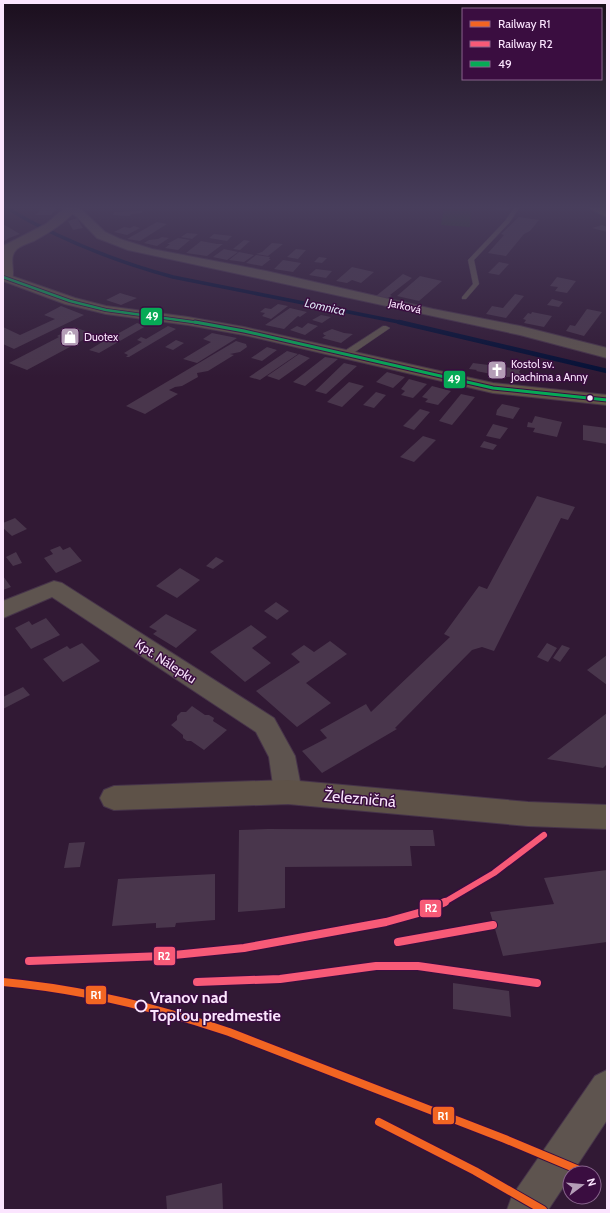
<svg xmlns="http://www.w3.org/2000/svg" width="610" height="1213" viewBox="0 0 610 1213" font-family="Cabin,sans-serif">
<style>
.green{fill:#223621}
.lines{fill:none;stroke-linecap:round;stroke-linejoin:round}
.stream-far1{stroke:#051036;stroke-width:3.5}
.stream{stroke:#051036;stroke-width:4.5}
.building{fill:#49364c}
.lane-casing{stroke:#47344a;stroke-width:1}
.street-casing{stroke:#47344a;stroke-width:2}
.secondary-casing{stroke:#47344a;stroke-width:2}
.primary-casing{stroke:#47344a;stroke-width:2}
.lane{fill:#5e544f;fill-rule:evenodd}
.street{fill:#5e544f;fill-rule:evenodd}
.secondary{fill:#5e5248;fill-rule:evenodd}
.primary{fill:#625648;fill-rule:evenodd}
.bus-1-far1-casing{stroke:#3a0d40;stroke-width:4}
.bus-1-casing{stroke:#3a0d40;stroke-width:5}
.bus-1-far1{stroke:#06aa56;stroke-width:2.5}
.bus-1{stroke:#06aa56;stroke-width:3}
.rail-1-casing{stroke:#3a0d40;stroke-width:10}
.rail-2-far1-casing{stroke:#3a0d40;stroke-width:9}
.rail-2-casing{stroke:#3a0d40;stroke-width:10}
.rail-1{stroke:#f26522;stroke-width:8}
.rail-2-far1{stroke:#f75a77;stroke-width:6}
.rail-2{stroke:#f75a77;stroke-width:8}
.bus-dot{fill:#fbe5fe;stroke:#3a0d40;stroke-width:1.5}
.stop-dot{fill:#3a0d40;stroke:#fbe5fe;stroke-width:2}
.labels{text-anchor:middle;stroke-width:3;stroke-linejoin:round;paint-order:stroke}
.far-street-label{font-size:11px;fill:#fbe5fe;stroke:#3a0d40}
.far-poi-label{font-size:11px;fill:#fbe5fe;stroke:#3a0d40;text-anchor:start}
.far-water-label{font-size:12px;font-style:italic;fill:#dae2f1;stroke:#3a0d40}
.street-label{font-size:13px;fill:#fbe5fe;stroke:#3a0d40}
.near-street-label{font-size:16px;fill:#fbe5fe;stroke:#3a0d40}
.near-stop-label{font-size:16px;font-weight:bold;fill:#fbe5fe;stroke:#3a0d40;text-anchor:start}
.line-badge{stroke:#3a0d40;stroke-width:1.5}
.badge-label{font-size:11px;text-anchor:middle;font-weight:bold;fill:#fff}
</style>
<rect width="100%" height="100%" fill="#311934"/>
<path class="green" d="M444,207H471L470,227L441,225Z"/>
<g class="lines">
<path class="stream-far1" d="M5,207C58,239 114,261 173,277L404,323"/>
<path class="stream" d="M399,322L607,371"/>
</g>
<path class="building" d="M44,207H58L51,215H35Z
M494,207H511L508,211L493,209Z
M142,211V213L131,214L130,216L113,215L114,212Z
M519,217L539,220L530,231L524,234L506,256L488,253L504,235L501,234Z
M77,218L83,228L73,230L68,221Z
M157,222L167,224L140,241L127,239Z
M3,224L20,234L9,238L3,242Z
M602,225L607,227V232L592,228Z
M134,226L140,228L127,235L114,232L124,227L130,228Z
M187,233L198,234L192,239L181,237Z
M214,234L232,236L227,241L209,238Z
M162,237L169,238L157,246L144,243L149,240L158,239Z
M178,238L190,240L178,250L165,248L170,244H167Z
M244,240L250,241L240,250L233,249Z
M201,241L217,244H223L207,256L186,253Z
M272,243L283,244L268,256L256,254L262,252Z
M224,249L238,252L227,260L213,257Z
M296,249L306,250L298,259L287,257Z
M239,252L254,255L244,262L229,260Z
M256,255L270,257L269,259H271L262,266L246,263Z
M319,257L327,258L322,263L314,262Z
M283,260L301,263L293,272L274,269Z
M499,262L509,264L499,275L488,273Z
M352,267L374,272L361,283L352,280L347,283L336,281Z
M316,269L332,271L326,278L309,275Z
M403,274L412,278L390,295L392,296L387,298L376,296Z
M420,276L442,281L419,301L397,296Z
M557,277L576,281L567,293L555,291L558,287L550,286Z
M120,293L137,298L121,305L106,300Z
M515,294L524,296L506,318L486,314L492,306L503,308Z
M552,299L563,302L559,307L547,305Z
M278,304L288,306L271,319L262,316L265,313L260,312L265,308L271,309Z
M61,306L84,315L14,349L3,344V327L20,335L55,319L44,315Z
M290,308L307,312L300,317L298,316L284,329L265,325Z
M587,309L602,312L584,336L566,331L570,325L575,326Z
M532,312L552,316L544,327L524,323L526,320L523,319L528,313L531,314Z
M321,315L331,317L322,323L312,320Z
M137,323L146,326L99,353L89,350L104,341L102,340L110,338Z
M308,323L318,326L305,335L290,330L297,326L302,328Z
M168,326L176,329L129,357H126L128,355L124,353L142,342L137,340L141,337L146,339Z
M74,327L94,334L27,370L9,363L59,337L57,336Z
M332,329L344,333L353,334L341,343L322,338L326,335H324L323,333Z
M212,333L237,338L197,363L183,359L211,342L203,339Z
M176,340L184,343L173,350L165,347Z
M236,341L246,344L247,347L240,352L230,354L234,355L208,371L197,373L198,377L182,386L175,387L169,390L178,394L145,414L126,406Z
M267,347L277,350L262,361L251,358Z
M287,351L298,354L260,380L249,377Z
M299,354L310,358L279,380L267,376Z
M325,357L338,359L305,386L293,382Z
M344,363L357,366L326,394L315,391Z
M473,363L521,369L519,372L521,374L519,376L507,377L476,371L477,370L469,369Z
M387,372L405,377L393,388L376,382Z
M409,379L427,384L413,398L401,395L405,391L401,389Z
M349,382L364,386L342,407L327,402Z
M432,386L451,391L438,405L425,402L428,399L422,397Z
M376,392L386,395L374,408L363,405Z
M461,394L475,397L452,425L439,421Z
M502,404L520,408L513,419L496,415L497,410Z
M420,409L430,412L414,430L403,426Z
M535,416L562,422L557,437L533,432L535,428L527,427L528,422L532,423Z
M493,424L508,428L500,439L486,436Z
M583,425L607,428V444L583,440Z
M423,436L436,440L414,462L400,457Z
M484,441L497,445L493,450L480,447Z
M537,496L575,507L568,520L561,518L494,651L482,647L472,650L395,728L397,729L322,773L302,751L327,738L320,730L366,704L371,712L372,711L450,637L444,634L479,586L487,589Z
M15,518L27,529L12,536L3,528V523Z
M60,546L63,550L70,547L82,561L56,573L44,558L53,554L50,550Z
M16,552L22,563L13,566L6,557Z
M216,557L224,561L213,569L206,566Z
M180,568L200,580L177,598L156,586Z
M3,576L11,587L3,590Z
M276,602L289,611L277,620L264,611Z
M166,614L197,630L176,648L153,634L157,631L149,627Z
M46,618L60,635L31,649L15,628L29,621L32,625Z
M251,625L267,637L252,648L271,663L245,682L210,652Z
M330,641L347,654L306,683L331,703L297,727L256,691L300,662L291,654L304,645L314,652Z
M82,643L100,661L63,682L43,659L67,646L70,649Z
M547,643L557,648L548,662L537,657Z
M562,645L570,648L560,662L553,658Z
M607,655V685L587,670Z
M23,687L30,695L3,709V697Z
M192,706L205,715H209L214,718L213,721L227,730L204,750L191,741H187L183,738V735L171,725L177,720V716L181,712H186Z
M607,713V764L603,768L547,759Z
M268,829L433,830L435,846H410L412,866L285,867V908L238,912L239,830Z
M85,842L80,867L64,868L69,843Z
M607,870V942L503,956L490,912L554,904L544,878Z
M215,874V920L176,923L175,927L156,928V923L112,926L118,879Z
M453,983L509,991L511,1017L453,1009Z
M222,1183L223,1210H167L166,1196Z"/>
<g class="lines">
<defs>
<path id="lane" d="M515,207H520L509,223L474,260L479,284L466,299H462V297L473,284L468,260L505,221Z
M383,326H386L390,328L349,356H343V352Z"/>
<path id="street" d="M67,207H77L83,211L105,232L120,239L152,249L266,271L433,309L520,326L607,348V358L520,335L128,250L97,238L77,217L66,209Z
M54,581L62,583L274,718L295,756L302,792L298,800L288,804L278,800L274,792L269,757L256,732L52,597L3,618V601Z
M607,1070V1120L572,1173H570V1177L548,1210H507L512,1196L595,1076Z"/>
<path id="secondary" d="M66,207H78C67,222 50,232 34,241C29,243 22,245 17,249C7,258 17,272 11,281H3V246L46,224Z
M288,780L528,802L607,805V829L528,826L288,804L114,810L104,806L100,798L104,790L114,786Z"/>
<path id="primary" d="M587,207H602L607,210V217Z
M3,273L75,298L106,306L188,317L244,327L493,383L607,395V405L493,393L244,335L188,325L106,314L65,304L3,281Z"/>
</defs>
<use href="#lane" class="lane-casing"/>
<use href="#street" class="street-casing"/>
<use href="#secondary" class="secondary-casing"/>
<use href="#primary" class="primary-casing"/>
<use href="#lane" class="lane"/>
<use href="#street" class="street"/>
<use href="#secondary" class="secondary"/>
<use href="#primary" class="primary"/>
<defs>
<path id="bus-1-far1" d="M3,277L70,301L106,310L200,323"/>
<path id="bus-1" d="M195,322L244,331L493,388L607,400"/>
</defs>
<use href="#bus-1-far1" class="bus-1-far1-casing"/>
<use href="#bus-1" class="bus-1-casing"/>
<use href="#bus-1-far1" class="bus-1-far1"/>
<use href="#bus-1" class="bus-1"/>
<defs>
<path id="rail-1" d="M3,982C81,989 155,1007 229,1032L505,1139L586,1173
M379,1122L475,1171L543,1210"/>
<path id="rail-2-far1" d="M443,903L494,873L544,835"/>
<path id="rail-2" d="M398,942L493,925
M29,961L164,956L244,948L386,922L422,912L445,902
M197,982L280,979L376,966H418L537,983"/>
</defs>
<use href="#rail-1" class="rail-1-casing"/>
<use href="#rail-2-far1" class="rail-2-far1-casing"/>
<use href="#rail-2" class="rail-2-casing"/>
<use href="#rail-1" class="rail-1"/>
<use href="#rail-2-far1" class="rail-2-far1"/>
<use href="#rail-2" class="rail-2"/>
</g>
<linearGradient id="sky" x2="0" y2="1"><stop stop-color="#1b0e1d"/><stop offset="0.55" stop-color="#483e5c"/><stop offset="1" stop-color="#483e5c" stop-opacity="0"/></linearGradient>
<rect width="610" height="377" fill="url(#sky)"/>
<defs>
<symbol id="shop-square" viewBox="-11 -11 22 22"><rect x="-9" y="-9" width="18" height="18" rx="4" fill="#b49eb7" stroke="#3a0d40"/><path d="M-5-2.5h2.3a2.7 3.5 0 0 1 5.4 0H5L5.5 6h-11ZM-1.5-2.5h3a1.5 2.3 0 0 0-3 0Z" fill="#fff"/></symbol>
<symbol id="church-square" viewBox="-11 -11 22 22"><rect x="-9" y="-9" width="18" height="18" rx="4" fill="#b49eb7" stroke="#3a0d40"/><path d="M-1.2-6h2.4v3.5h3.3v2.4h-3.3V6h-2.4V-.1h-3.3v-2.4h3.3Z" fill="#fff"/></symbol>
</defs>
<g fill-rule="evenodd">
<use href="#shop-square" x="59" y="326" width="22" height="22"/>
<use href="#church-square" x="486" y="359" width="22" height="22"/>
</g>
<circle class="bus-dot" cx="590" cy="398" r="3.5"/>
<circle class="stop-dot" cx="141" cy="1006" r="5.5"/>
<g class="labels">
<g class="far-street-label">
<text transform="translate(405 306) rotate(13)" y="4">Jarková</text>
</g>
<g class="far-poi-label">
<text x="84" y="341">Duotex</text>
<text x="511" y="368">Kostol sv.<tspan x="511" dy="13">Joachima a Anny</tspan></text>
</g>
<g class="far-water-label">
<text transform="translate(325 307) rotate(12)" y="4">Lomnica</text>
</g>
<g class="street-label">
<text transform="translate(166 661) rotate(33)" y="5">Kpt. Nálepku</text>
</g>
<g class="near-street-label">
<text transform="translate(360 798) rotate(5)" y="6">Železničná</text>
</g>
<g class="near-stop-label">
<text x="150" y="1003">Vranov nad<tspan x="150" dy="18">Topľou predmestie</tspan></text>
</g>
</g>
<g class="line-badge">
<rect x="140" y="307" width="23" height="19" rx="4" fill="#06aa56"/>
<rect x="443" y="370" width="23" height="19" rx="4" fill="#06aa56"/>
<rect x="419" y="899" width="23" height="19" rx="4" fill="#f75a77"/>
<rect x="153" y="946" width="23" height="20" rx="4" fill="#f75a77"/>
<rect x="85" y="985" width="22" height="20" rx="4" fill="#f26522"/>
<rect x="432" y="1106" width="23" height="19" rx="4" fill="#f26522"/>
</g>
<g class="badge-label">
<text x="152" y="320">49</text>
<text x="454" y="383">49</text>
<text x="431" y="912">R2</text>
<text x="164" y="960">R2</text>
<text x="96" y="999">R1</text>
<text x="443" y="1120">R1</text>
</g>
<rect width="610" height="1213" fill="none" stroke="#fbe5fe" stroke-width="8"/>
<rect x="462" y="8" width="140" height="72" fill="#3a0d40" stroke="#87638c"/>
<rect x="470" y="21" width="20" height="6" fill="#f26522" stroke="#87638c"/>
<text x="498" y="28" font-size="12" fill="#fbe5fe">Railway R1</text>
<rect x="470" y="41" width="20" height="6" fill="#f75a77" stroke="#87638c"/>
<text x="498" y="48" font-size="12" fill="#fbe5fe">Railway R2</text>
<rect x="470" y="61" width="20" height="6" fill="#06aa56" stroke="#87638c"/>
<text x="498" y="68" font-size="12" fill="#fbe5fe">49</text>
<g transform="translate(582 1185) rotate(74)"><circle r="19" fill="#3a0d40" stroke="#87638c"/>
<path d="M0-3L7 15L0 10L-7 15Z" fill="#b49eb7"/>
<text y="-6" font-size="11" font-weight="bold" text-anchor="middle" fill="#fbe5fe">N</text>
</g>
</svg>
